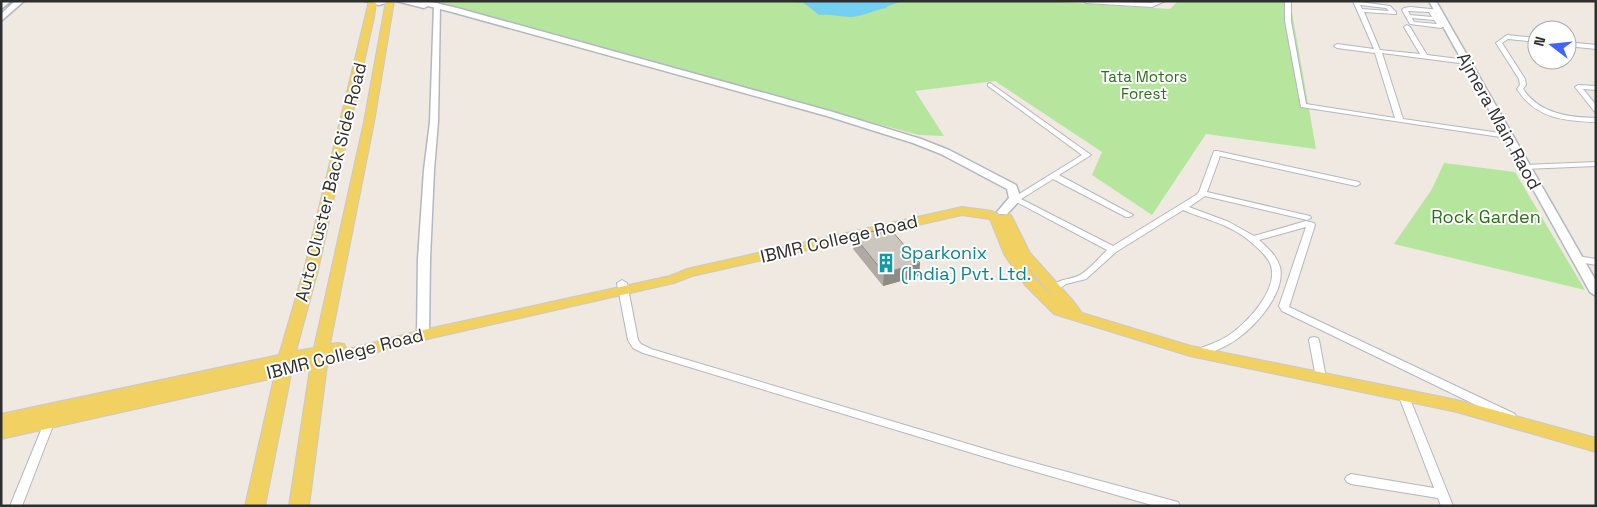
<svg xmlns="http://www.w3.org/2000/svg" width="1597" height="507" viewBox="0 0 1597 507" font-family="'Space Grotesk',sans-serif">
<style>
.green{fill:#b6e59e}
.water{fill:#75cff0}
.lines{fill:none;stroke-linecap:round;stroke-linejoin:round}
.minor-casing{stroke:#b4b7c1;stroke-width:2}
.tertiary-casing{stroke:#b4b7c1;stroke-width:3}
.secondary-casing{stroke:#b4b7c1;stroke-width:3}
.primary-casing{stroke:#c9c9c9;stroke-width:2}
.minor{fill:#fff;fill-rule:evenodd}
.tertiary{fill:#fff;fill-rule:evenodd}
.secondary{fill:#fff;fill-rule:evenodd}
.primary{fill:#f2d163;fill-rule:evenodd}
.wall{fill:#afaba4}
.shaded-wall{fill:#8e8b86}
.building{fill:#cbc7bf;stroke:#8e8b86}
.labels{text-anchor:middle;stroke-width:4;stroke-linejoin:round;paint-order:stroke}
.far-park-label{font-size:15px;fill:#2c6e1b;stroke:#fff}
.street-label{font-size:18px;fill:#2e2e2e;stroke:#fff}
.park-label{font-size:18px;fill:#2c6e1b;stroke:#fff}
.culture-label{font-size:18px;fill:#0d838f;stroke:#fff;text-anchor:start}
</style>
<rect width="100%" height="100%" fill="#efe9e1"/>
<path class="green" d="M413,1H1044L1170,9L1178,1H1290L1316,149L1206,134L1152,215L1092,175L1102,152L995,81L915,91L944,136L919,135Z
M1444,163L1515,172L1585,290L1394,244L1432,189Z"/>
<path class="water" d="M783,1H903L888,6L886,8C874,10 864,16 851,17C840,17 832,14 819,15L804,3Z"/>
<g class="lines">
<defs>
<path id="minor" d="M1084,1L1151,3L1157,1H1165L1152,7L1086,3Z
M1285,1H1291V21L1306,104L1395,118L1375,53L1337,48L1334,46L1337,44L1374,49L1353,1L1390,6L1396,12V14L1364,12L1380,50L1420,54L1404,27L1407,25L1410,27L1427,55L1467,60L1470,62L1467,64L1382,53L1403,119L1507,134L1511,136L1507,138L1301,107L1285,21ZM1360,5L1386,8L1389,11L1362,9Z
M1410,7L1441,10V12H1435L1438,17L1443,19L1440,21L1444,26L1441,28L1410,24L1402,10L1404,8ZM1408,11L1429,12L1432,17L1410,15ZM1412,18L1434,20L1437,24L1414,22Z
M1507,35L1537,38V42L1508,39L1502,43L1525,79L1526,85L1523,89C1540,114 1568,117 1596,118V122C1564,121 1535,118 1517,89L1520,85L1519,79L1496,43Z
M1567,42L1596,45V49L1567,46Z
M990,83L1091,155L1059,175L1133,215L1129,217H1126L1053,179L1021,199L1113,246L1196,195L1199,192L1214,151H1217L1359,182L1360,184L1356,186L1220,156L1207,192L1310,216L1311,218L1307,220L1205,196L1189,207L1229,222L1254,236L1306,221L1314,223L1315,225L1289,307L1515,414L1516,417L1515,420L1511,421L1507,420L1282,311L1279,306L1306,227L1259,240C1267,247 1277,256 1280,267C1286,292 1256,326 1237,339C1226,347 1211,353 1198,356L1194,355L1193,353L1194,351C1205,346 1216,343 1226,337C1246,325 1281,288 1270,263C1265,253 1254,245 1246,238C1228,224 1204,219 1183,210L1116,252L1086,279L1066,284L1056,291H1050L1048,289C1060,277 1069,281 1080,275C1090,269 1099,258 1107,250L1011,199L1082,155L988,86V84Z
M1578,85L1596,86V90L1583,89L1596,105V112L1594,111L1575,87Z
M1596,162V166L1524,169L1520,167L1524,165Z
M1577,256L1596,259V265L1574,261L1573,259L1574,257Z
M622,280L627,283L638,340L641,344L651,349L1005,455L1174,501L1178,502L1180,506H1155L1005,463L643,353L633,348L628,340L617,283Z
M1314,337L1318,338L1319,340L1326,378L1325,381H1317L1316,378L1309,340L1310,338Z
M1403,390L1407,391L1408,394L1453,506H1441L1438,498L1351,484L1347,482L1345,479L1347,476L1351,474L1434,488L1398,394L1399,391Z
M51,414L55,415L56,418L22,506H10L46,418L47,415Z"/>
<path id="tertiary" d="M1429,1H1436L1596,281V296L1590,292Z
M437,3L440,5L438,122L434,170L430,259L429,335L427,338H419L417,335L418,259L424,170L430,122L434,5Z"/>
<path id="secondary" d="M2,1H11L1,9Z
M15,1H24L1,21V14Z
M365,1H393L379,5Z
M396,1H427L457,8L833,112L921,139L949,150L1016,185L1021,199L1007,214H999L997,212L1009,198L1007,189L941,154L913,143L827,116L452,12L428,6L424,8Z"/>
<path id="primary" d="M369,1L376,3L374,17L318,270L296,351L314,348L364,122L386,1H394L374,122L330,344L338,343L344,344L346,348L345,350L423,330L670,276L687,269L962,207L992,211L1001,216L1006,214L1011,215L1030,253L1074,302L1082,313L1191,346L1457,400L1596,438V452L1457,412L1190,356L1054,314L1025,285L1004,254L990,219L962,215L692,276L674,283L423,340L327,365L309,506H289L310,369L291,374L265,506H245L274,378L1,439V414L279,355L304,270ZM1026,265L1055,299L1035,279Z"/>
</defs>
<use href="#minor" class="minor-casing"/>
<use href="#tertiary" class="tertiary-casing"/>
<use href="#secondary" class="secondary-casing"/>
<use href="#primary" class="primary-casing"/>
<use href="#minor" class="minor"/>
<use href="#tertiary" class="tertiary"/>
<use href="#secondary" class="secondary"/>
<use href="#primary" class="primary"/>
</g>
<path class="wall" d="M876,234L920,263L919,276L883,286L853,249L854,236Z"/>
<path class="shaded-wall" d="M920,263L919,276L883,286L884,273Z"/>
<path class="building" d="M891,230L920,263L884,273L854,236L873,231L876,234Z"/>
<defs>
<symbol id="building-bare" viewBox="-9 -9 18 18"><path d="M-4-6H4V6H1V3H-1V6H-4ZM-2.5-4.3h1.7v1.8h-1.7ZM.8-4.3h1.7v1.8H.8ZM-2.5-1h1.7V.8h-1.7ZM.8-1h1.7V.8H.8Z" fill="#0f9aa8" stroke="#fff" stroke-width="2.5" paint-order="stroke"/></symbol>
</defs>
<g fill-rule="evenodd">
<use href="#building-bare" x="872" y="249" width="28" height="28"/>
</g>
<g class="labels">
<g class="far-park-label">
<text x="1144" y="82">Tata Motors<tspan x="1144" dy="17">Forest</tspan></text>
</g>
<g class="street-label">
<text transform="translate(1499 121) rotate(61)" y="6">Ajmera Main Raod</text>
<text transform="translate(331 182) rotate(-76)" y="6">Auto Cluster Back Side Road</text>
<text transform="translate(839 239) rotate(-13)" y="6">IBMR College Road</text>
<text transform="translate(345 354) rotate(-14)" y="6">IBMR College Road</text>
</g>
<g class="park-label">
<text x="1486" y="223">Rock Garden</text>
</g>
<g class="culture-label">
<text x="901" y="259">Sparkonix<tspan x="901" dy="21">(India) Pvt. Ltd.</tspan></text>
</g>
</g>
<rect width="1597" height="507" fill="none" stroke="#2e2e2e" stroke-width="5"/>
<g transform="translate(1552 45) rotate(286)"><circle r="24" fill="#ffffff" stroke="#ababab"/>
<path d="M0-4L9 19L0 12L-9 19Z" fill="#4264fb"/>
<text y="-8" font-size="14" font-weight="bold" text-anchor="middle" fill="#2e2e2e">N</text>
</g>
</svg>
